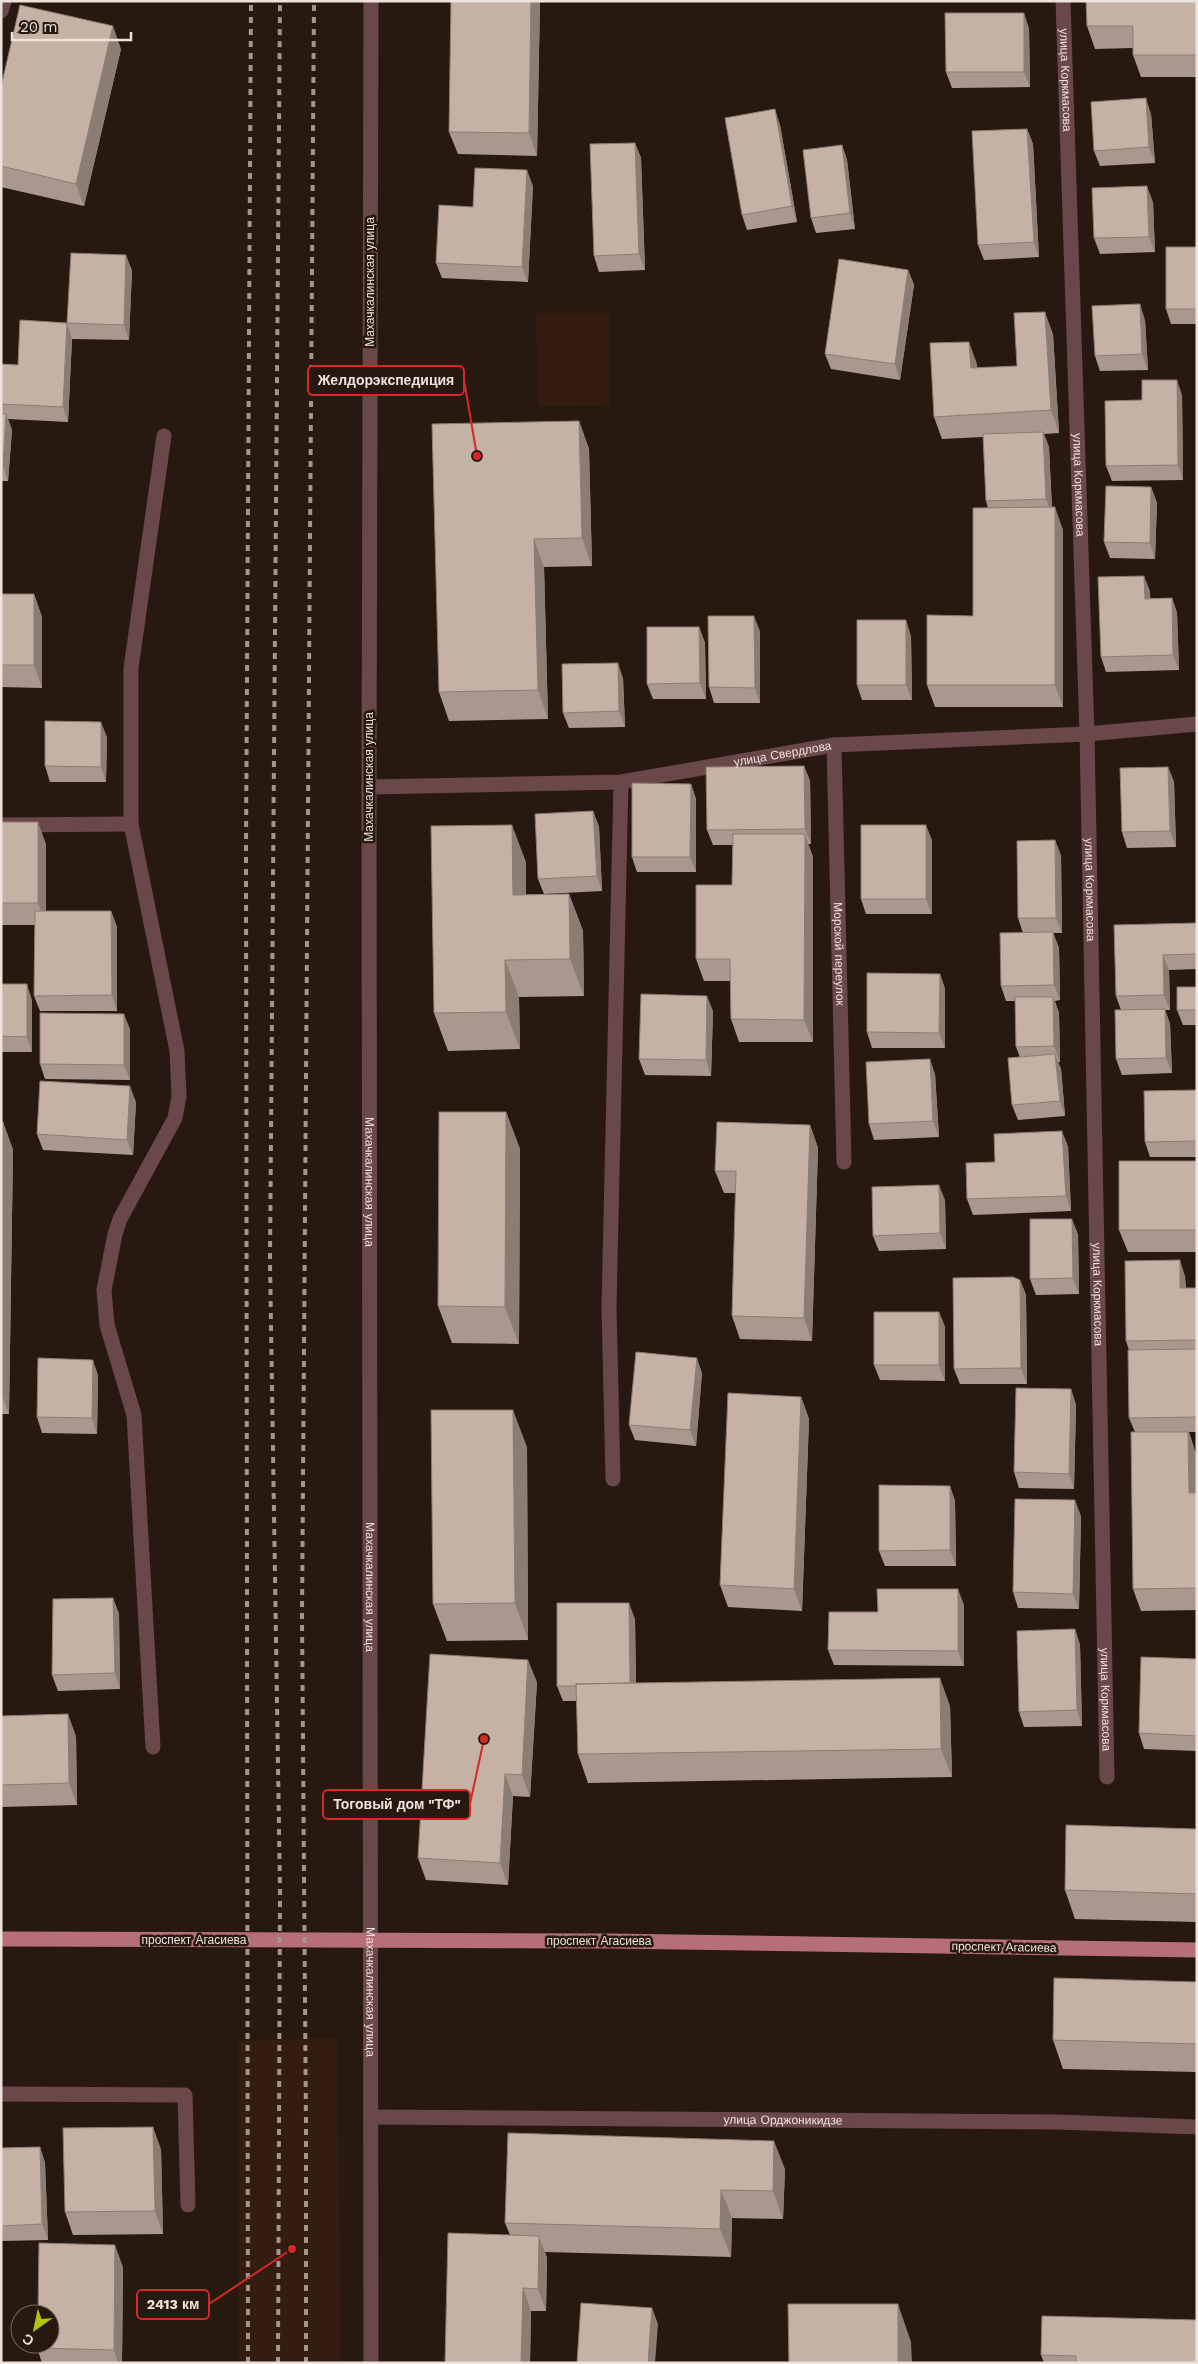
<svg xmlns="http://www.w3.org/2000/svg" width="1198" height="2364" viewBox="0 0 1198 2364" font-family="'Work Sans',sans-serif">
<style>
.built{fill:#321d10}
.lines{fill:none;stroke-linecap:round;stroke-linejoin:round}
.minor{stroke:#6a474b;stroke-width:15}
.major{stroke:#b66f78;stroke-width:15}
.rail{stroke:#a2958e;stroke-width:4;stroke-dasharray:6 6;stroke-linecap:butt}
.wall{fill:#aa988e}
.shaded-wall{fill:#8b7c74}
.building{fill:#c6b1a5;stroke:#8b7c74}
.labels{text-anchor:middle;stroke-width:5;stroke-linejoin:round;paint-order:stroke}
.street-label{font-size:12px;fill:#ede2dc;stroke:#281910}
.leader{fill:none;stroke:#d62828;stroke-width:2}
.callout-dot{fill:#d62828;stroke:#281910;stroke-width:2}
.callout{fill:#281910;stroke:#d62828;stroke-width:2}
.callout-label{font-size:14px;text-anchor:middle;font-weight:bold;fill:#ede2dc}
</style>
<rect width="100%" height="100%" fill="#281910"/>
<path class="built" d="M536,313H609L610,405L538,406Z
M337,2038L341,2363H238V2041Z"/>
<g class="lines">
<g class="minor">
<path id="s1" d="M371,1L369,787L371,2363"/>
<path id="s2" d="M1063,1L1087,734L1107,1777"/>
<path d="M1,11L4,1"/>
<path id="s3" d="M834,745L844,1162"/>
<path id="s4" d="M369,787L621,782L834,745L1087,734L1197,724"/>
<path d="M1,825L131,824"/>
<path d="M613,1479L609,1306L621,782"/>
<path d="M153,1747L134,1415L107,1325L104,1290L115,1234L120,1219L175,1118L179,1096L177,1051L131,824V668L164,436"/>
<path d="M1,2094L185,2095L188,2205"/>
<path id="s5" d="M371,2117L1058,2122L1197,2127"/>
</g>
<path class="major" d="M1,1939L609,1941L1197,1950"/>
<path class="rail" d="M248,2363L246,846L251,1
M278,2363L280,1891L270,1262L280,1
M306,2363V2129L302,1616L314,1"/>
</g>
<path class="wall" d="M540,1L537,156L458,154L449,132Z
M1197,1V77H1141L1133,55V48L1095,49L1087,26Z
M1029,28L1030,87L952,88L946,72Z
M121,49L84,206L1,187V87Z
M1151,114L1155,163L1100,166L1094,151Z
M780,125L797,222L747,230L742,215Z
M1027,129L1033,144L1039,257L984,260L978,245Z
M635,143L641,158L645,270L599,272L594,256Z
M842,145L847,160L855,229L816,233L811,218Z
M533,186L528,282L442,278L436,263L473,207Z
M1153,202L1155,252L1100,254L1094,238Z
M1197,247V324H1171L1166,309Z
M132,270L129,340L72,339L67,323Z
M908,270L914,285L900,380L831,369L825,354Z
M1145,320L1148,370L1100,371L1095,356Z
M67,323L72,339L68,422L8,419L12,430L8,481H1V364L18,365Z
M1053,334L1059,433L1044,434L1049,447L1052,507L1063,530V707H935L927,685L973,616L988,508L986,501L983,437L942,439L934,417L977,364V368L1017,366Z
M1182,395L1183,480L1112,481L1106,466L1142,400Z
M579,421L589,449L592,566L544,567L548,719L449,721L439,692Z
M1151,487L1157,503L1155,559L1110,558L1104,542Z
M1150,591V598H1172L1177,613L1179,670L1106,672L1101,657Z
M1,594H34L42,617V688L1,687Z
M699,627L705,643L706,699H653L647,684Z
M760,631V703H714L709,687Z
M911,636L912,700H862L857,685Z
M623,678L625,727L569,728L563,713Z
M107,737L106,782H50L45,766Z
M804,766L810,781L811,844H808L813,857V1042H739L731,1019L730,981H704L696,959L732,885L733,845H713L707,830Z
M1168,767L1174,782L1176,847L1127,848L1122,832Z
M691,784L696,799V872H637L632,857Z
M593,811L599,827L602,891L544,894L538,879Z
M1,822L46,844V911H111L117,927V1011H40L34,996L35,925H1Z
M932,840V914H866L861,899Z
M1055,840L1061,856L1062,933H1053L1059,948L1060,1000L1055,1001L1059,1013L1060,1062H1058L1061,1069L1065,1116L1018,1120L1012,1105L1020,1057L1016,1047L1015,1001H1006L1001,986L1023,933L1018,918Z
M526,862V895L569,894L583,931L584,996L519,997L520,1049L448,1051L434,1013Z
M1197,923V969L1169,970L1170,1010H1165L1170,1024L1172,1073L1122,1075L1116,1059L1121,1010L1116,996Z
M940,974L945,989V1048H872L867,1032Z
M1,984L32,1000V1052H1Z
M1197,987V1025H1183L1177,1010Z
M713,1011L711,1076L645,1075L639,1059Z
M130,1029V1080L45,1079L40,1064Z
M935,1074L939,1137L874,1140L869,1124Z
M1197,1090V1157H1150L1145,1142Z
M136,1102L133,1155L43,1150L37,1134Z
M506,1112L520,1149L519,1344L452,1343L438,1306Z
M1,1122H3L13,1150L9,1414H1Z
M810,1125L818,1148L812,1341L740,1339L732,1316L736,1193H724L715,1171Z
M1068,1146L1071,1211L973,1215L967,1199L995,1162Z
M1197,1161V1252H1128L1119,1230Z
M945,1200L946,1249L879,1251L873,1236Z
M1078,1234L1079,1294L1036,1295L1030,1279Z
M1185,1276L1186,1288H1197V1432H1189L1196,1454L1197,1610L1141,1611L1133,1589L1135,1432L1129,1418V1350L1126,1341Z
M1020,1280L1026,1295L1027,1384H960L954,1369Z
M939,1312L945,1327V1381L880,1380L874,1365Z
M702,1373L696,1446L635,1440L629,1425Z
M98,1375L97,1434L42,1433L37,1417Z
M1071,1389L1076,1405L1074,1489L1019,1488L1014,1472Z
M801,1397L809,1419L802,1611L728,1607L720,1585Z
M527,1447L528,1640L447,1641L433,1604Z
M950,1486L955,1501L956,1566H885L879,1551Z
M1081,1516L1079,1609L1018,1608L1013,1592Z
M113,1598L119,1614L120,1689L58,1691L52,1675Z
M964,1605V1666L834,1665L828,1650L878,1612Z
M635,1619L636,1683L950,1706L952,1777L588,1783L578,1754L577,1701H563L557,1686Z
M1075,1629L1080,1645L1082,1726L1024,1727L1019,1712Z
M1197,1657V1751L1144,1749L1139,1733L1197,1659Z
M537,1682L530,1797L513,1796L508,1885L426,1880L418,1858Z
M1,1716L76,1736L77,1805L1,1807Z
M1197,1829V1922L1075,1919L1065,1890Z
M1197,1982V2072L1063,2069L1053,2040Z
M40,2147L45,2163L48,2240L1,2241V2148Z
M161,2149L163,2234L73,2235L65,2212Z
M785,2169L783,2219L732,2218L731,2257L545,2252L547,2258L546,2311H531L530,2363H445L510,2235L505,2223Z
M123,2267L122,2363H42L37,2348Z
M1197,2320V2363H1044L1041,2355Z"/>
<path class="shaded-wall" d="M531,1H540L537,156L529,133Z
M1024,13L1029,28L1030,87L1024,72Z
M113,26L121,49L84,206L76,184Z
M1146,98L1151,114L1155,163L1149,147Z
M775,109L780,125L797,222L792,206Z
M1027,129L1033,144L1039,257L1034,242Z
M635,143L641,158L645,270L639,254Z
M842,145L847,160L855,229L850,213Z
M527,170L533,186L528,282L522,267Z
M1147,186L1153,202L1155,252L1149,237Z
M126,255L132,270L129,340L124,325Z
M908,270L914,285L900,380L895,364Z
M1140,304L1145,320L1148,370L1142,354Z
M1045,312L1053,334L1059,433L1051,410Z
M67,323L72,339L68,422L63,407Z
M969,342L977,364L979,390L971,368Z
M1177,380L1182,395L1183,480L1178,465Z
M6,414L12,430L8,481L3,466Z
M579,421L589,449L592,566L582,538Z
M1043,432L1049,447L1052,514L1046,499Z
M1151,487L1157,503L1155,559L1150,543Z
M1055,507L1063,530V707L1055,685Z
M534,539L544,567L548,719L538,690Z
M1144,576L1150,591L1151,614L1145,599Z
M34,594L42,617V688L34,665Z
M1172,598L1177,613L1179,670L1173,655Z
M754,616L760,631V703L755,688Z
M906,620L911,636L912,700L906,685Z
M699,627L705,643L706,699L700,683Z
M618,663L623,678L625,727L619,711Z
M101,722L107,737L106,782L101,767Z
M804,766L810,781L811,844L805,829Z
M1168,767L1174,782L1176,847L1170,831Z
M691,784L696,799V872L690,857Z
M593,811L599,827L602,891L597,876Z
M38,822L46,844V925L38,903Z
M512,825L526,862V932L513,895Z
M926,825L932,840V914L926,899Z
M805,834L813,857V1042L804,1020Z
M1055,840L1061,856L1062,933L1056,918Z
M569,894L583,931L584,996L570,959Z
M111,911L117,927V1011L112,995Z
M1053,932L1059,948L1060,1000L1054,985Z
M1163,955L1169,970L1170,1010L1164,995Z
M505,960L519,997L520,1049L506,1012Z
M940,974L945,989V1048L939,1033Z
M27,984L32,1000V1052L27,1037Z
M707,996L713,1011L711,1076L706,1060Z
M1053,997L1059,1013L1060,1062L1054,1046Z
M1165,1009L1170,1024L1172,1073L1166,1058Z
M124,1014L130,1029V1080L124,1065Z
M1055,1054L1061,1069L1065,1116L1060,1101Z
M930,1059L935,1074L939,1137L933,1121Z
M130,1086L136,1102L133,1155L127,1140Z
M506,1112L520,1149L519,1344L505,1307Z
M3,1122L13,1150L9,1414L1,1393V1230Z
M810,1125L818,1148L812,1341L804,1318Z
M1062,1131L1068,1146L1071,1211L1066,1196Z
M939,1185L945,1200L946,1249L940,1233Z
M1072,1219L1078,1234L1079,1294L1073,1278Z
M1180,1260L1185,1276L1186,1304L1180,1288Z
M1020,1280L1026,1295L1027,1384L1021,1368Z
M939,1312L945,1327V1381L939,1365Z
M697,1358L702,1373L696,1446L690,1430Z
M93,1360L98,1375L97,1434L92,1418Z
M1071,1389L1076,1405L1074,1489L1069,1474Z
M801,1397L809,1419L802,1611L794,1589Z
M513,1410L527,1447L528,1640L515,1603Z
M1188,1432L1196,1454L1197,1514L1189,1493Z
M950,1486L955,1501L956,1566L950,1550Z
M1075,1500L1081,1516L1079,1609L1073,1594Z
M958,1589L964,1605V1666L958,1651Z
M113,1598L119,1614L120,1689L115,1673Z
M629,1603L635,1619L636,1700L630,1685Z
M1075,1629L1080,1645L1082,1726L1077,1710Z
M528,1660L537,1682L530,1797L522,1775Z
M940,1678L950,1706L952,1777L941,1749Z
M68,1714L76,1736L77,1805L69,1783Z
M505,1774L513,1796L508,1885L500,1863Z
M153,2127L161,2149L163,2234L155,2211Z
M774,2141L785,2169L783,2219L773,2191Z
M40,2147L45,2163L48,2240L42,2224Z
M721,2190L732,2218L731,2257L720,2229Z
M539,2236L547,2258L546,2311L538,2289Z
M115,2245L123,2267L122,2363H118L114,2350Z
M523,2288L531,2311L530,2363H521Z
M898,2304L911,2342L912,2363H898Z
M652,2308L658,2324L655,2363H648Z"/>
<path class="building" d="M451,1H531L529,133L449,132Z
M1086,1H1197V55H1133V26H1087Z
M20,5L113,26L76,184L1,166V87Z
M945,13H1024V72H946Z
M1146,98L1149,147L1094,151L1091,102Z
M775,109L792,206L742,215L725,118Z
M1027,129L1034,242L978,245L972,131Z
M635,143L639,254L594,256L590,144Z
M842,145L850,213L811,218L803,150Z
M475,168L527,170L522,267L436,263L439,205L473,207Z
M1147,186L1149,237L1094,238L1092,188Z
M1166,247H1197V309H1166Z
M71,253L126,255L124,325L67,323Z
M839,259L908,270L895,364L825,354Z
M1140,304L1142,354L1095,356L1092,306Z
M1045,312L1051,410L934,417L930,343L969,342L971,368L1017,366L1014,313Z
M20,320L67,323L63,407L1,404V364L18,365Z
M1142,380H1177L1178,465L1106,466L1105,401L1142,400Z
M1,414H6L3,466H1Z
M579,421L582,538L534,539L538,690L439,692L432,424Z
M1043,432L1046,499L986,501L983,434Z
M1106,486L1151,487L1150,543L1104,542Z
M1055,507V685H927V615L973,616V508Z
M1144,576L1145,599L1172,598L1173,655L1101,657L1098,577Z
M1,594H34V665H1Z
M708,616H754L755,688L709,687Z
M857,620H906V685H857Z
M647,627H699L700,683L647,684Z
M618,663L619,711L563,713L562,664Z
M45,721L101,722V767L45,766Z
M804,766L805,829L707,830L706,767Z
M1168,767L1170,831L1122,832L1120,768Z
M632,783L691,784L690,857H632Z
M593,811L597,876L538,879L535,814Z
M1,822H38V903H1Z
M512,825L513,895L569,894L570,959L505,960L506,1012L434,1013L431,826Z
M861,825H926V899H861Z
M733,834H805L804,1020L731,1019L730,959H696V885H732Z
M1055,840L1056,918H1018L1017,841Z
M35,911H111L112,995L34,996Z
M1197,923V954L1163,955L1164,995L1116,996L1114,925Z
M1053,932L1054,985L1001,986L1000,933Z
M867,973L940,974L939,1033L867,1032Z
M1,984H27V1037L1,1036Z
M1177,987H1197V1025L1196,1010H1177Z
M641,994L707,996L706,1060L639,1059Z
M1015,997H1053L1054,1046L1016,1047Z
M1165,1009L1166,1058L1116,1059L1115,1010Z
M40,1013L124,1014V1065L40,1064Z
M1055,1054L1060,1101L1012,1105L1008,1058Z
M930,1059L933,1121L869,1124L866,1062Z
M40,1081L130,1086L127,1140L37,1134Z
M1197,1090V1141L1145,1142L1144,1091Z
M439,1112H506L505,1307L438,1306Z
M1,1122H3L1,1230Z
M717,1122L810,1125L804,1318L732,1316L736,1171H715Z
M1062,1131L1066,1196L967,1199L966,1163L995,1162L994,1134Z
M1119,1161H1197V1230H1119Z
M939,1185L940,1233L873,1236L872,1187Z
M1030,1219H1072L1073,1278L1030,1279Z
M1180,1260V1288H1197V1340L1126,1341L1125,1261Z
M1013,1277L1020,1280L1021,1368L954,1369L953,1278Z
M874,1312H939V1365H874Z
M1197,1349V1417L1129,1418L1128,1350Z
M636,1352L697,1358L690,1430L629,1425Z
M38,1358L93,1360L92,1418L37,1417Z
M1016,1388L1071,1389L1069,1474L1014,1472Z
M728,1393L801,1397L794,1589L720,1585Z
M431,1410H513L515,1603L433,1604Z
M1131,1432H1188L1189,1493H1197V1588L1133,1589Z
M879,1485L950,1486V1550L879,1551Z
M1015,1499L1075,1500L1073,1594L1013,1592Z
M877,1589H958V1651L828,1650L829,1612H878Z
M113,1598L115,1673L52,1675L53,1599Z
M557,1603H629L630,1683L576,1684V1686H557Z
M1075,1629L1077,1710L1019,1712L1017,1631Z
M430,1654L528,1660L522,1775L505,1774L500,1863L418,1858Z
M1141,1657L1197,1659V1657V1736L1139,1733Z
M940,1678L941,1749L578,1754L576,1684Z
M68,1714L69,1783L1,1785V1716Z
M1066,1825L1197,1829V1894L1065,1890Z
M1054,1978L1197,1982V2044L1053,2040Z
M153,2127L155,2211L65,2212L63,2128Z
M508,2133L774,2141L773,2191L721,2190L720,2229L505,2223Z
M40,2147L42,2224L1,2226V2148Z
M448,2233L539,2236L538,2289L523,2288L521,2363H445Z
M39,2243L115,2245L114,2350L37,2348V2344H50V2314H38Z
M581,2303L652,2308L648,2363H577Z
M788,2304H898V2363H789Z
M1042,2316L1197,2320V2363H1076V2356L1041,2355Z"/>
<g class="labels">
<g class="street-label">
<text dy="4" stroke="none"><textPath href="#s2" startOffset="79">улица Коркмасова</textPath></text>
<text transform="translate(370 282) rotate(-90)" y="4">Махачкалинская улица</text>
<text dy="4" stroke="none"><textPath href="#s2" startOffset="484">улица Коркмасова</textPath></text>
<text dy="4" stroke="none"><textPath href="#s4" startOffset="416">улица Свердлова</textPath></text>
<text transform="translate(369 777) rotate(-90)" y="4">Махачкалинская улица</text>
<text dy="4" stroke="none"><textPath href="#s2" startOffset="889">улица Коркмасова</textPath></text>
<text dy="4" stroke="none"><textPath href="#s3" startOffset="209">Морской переулок</textPath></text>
<text dy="4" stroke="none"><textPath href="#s1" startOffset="1181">Махачкалинская улица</textPath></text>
<text dy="4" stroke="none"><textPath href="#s2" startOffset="1294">улица Коркмасова</textPath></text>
<text dy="4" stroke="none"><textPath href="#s1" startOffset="1586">Махачкалинская улица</textPath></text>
<text dy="4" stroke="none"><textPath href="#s2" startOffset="1699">улица Коркмасова</textPath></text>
<text x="194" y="1944">проспект Агасиева</text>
<text x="599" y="1945">проспект Агасиева</text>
<text transform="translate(1004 1947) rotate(1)" y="4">проспект Агасиева</text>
<text dy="4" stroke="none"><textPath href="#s1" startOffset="1991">Махачкалинская улица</textPath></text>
<text dy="4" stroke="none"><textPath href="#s5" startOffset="412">улица Орджоникидзе</textPath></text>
</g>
</g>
<path class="leader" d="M477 456L464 380M484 1739L470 1804M292 2249L209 2304"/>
<g class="callout-dot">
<circle cx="477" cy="456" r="5"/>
<circle cx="484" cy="1739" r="5"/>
<circle cx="292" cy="2249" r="5"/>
</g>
<g class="callout">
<rect x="308" y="366" width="156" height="29" rx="5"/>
<rect x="323" y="1790" width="147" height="29" rx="5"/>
<rect x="137" y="2290" width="72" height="29" rx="5"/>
</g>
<g class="callout-label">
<text x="386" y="385">Желдорэкспедиция</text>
<text x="397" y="1809">Тоговый дом "ТФ"</text>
<text x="173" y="2309">2413 км</text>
</g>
<rect width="1198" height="2364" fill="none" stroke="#ede2dc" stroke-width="5"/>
<g transform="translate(35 2329) rotate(213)"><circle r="24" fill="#281910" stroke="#776962"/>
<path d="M0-4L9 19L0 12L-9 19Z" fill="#afc505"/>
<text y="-8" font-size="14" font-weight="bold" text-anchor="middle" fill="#ede2dc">С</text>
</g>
<path d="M12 32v8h119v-8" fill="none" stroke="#ede2dc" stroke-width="2.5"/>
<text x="20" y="32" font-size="15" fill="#ede2dc" stroke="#281910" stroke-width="4" paint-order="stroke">20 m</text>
</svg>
